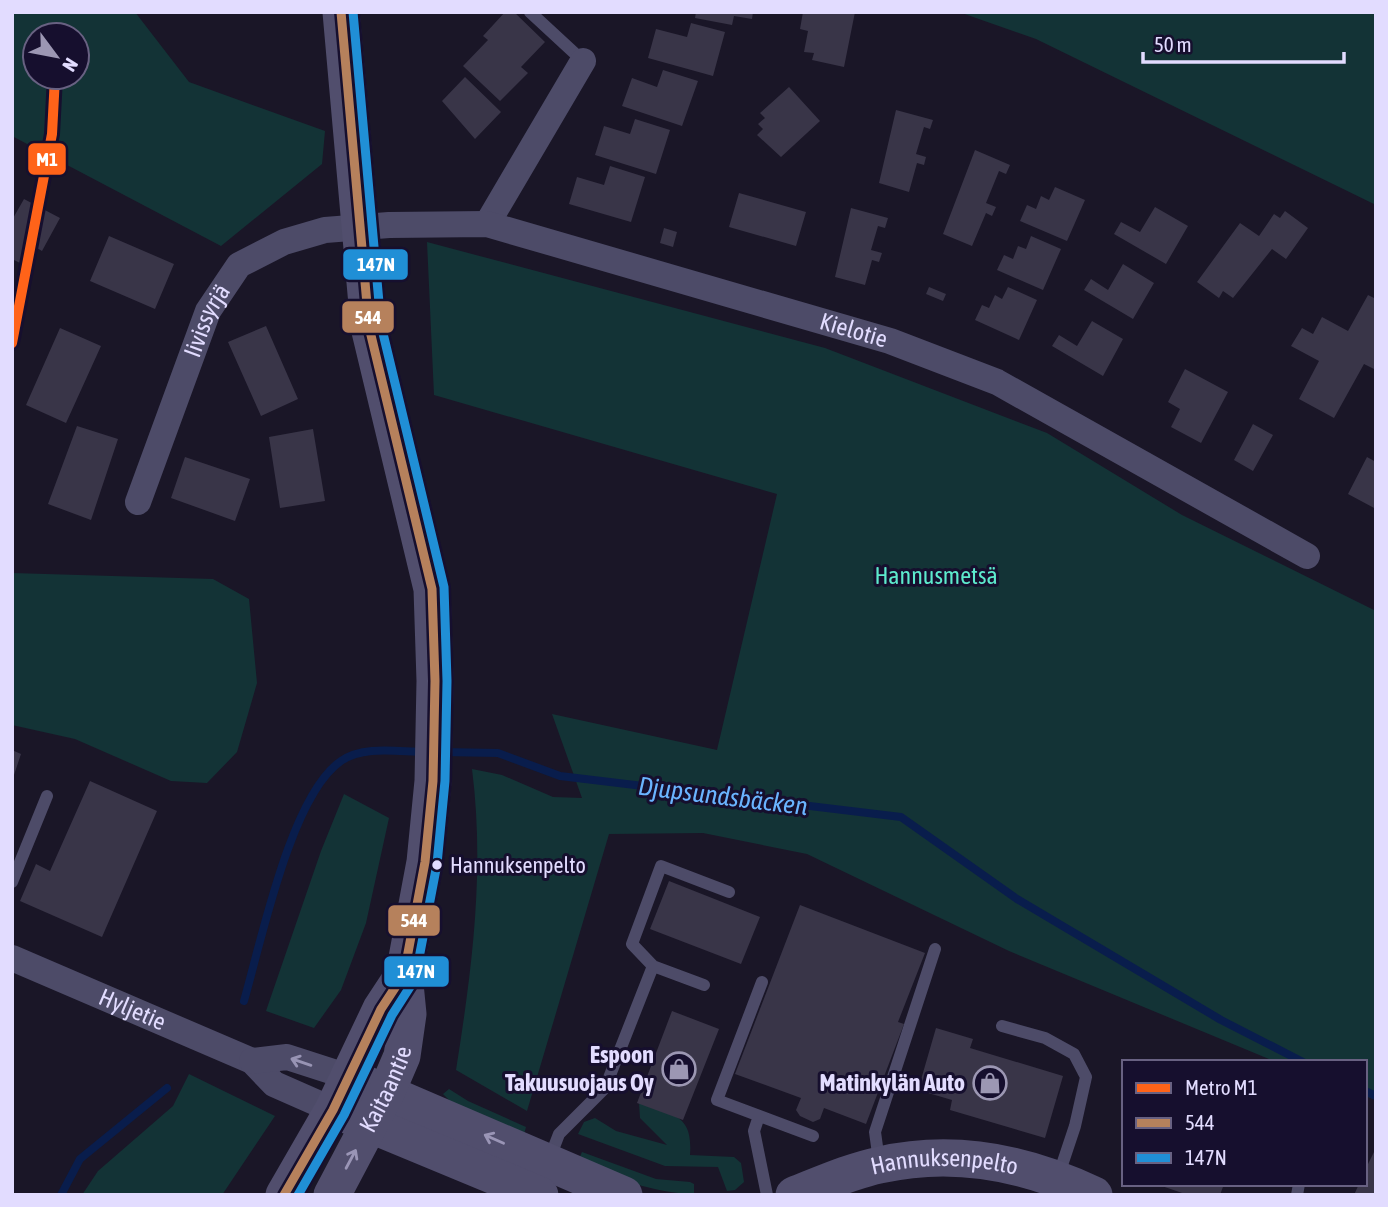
<svg xmlns="http://www.w3.org/2000/svg" width="1388" height="1207" viewBox="0 0 1388 1207" font-family="'Asap Condensed',sans-serif">
<style>
.green{fill:#133336;fill-rule:evenodd}
.lines{fill:none;stroke-linecap:round;stroke-linejoin:round}
.stream{stroke:#091d4c;stroke-width:8}
.building{fill:#393548}
.lane{stroke:#4d4b68;stroke-width:12}
.street{stroke:#4d4b68;stroke-width:26}
.secondary{stroke:#514e6d;stroke-width:37}
.bus-1-casing{stroke:#160f2e;stroke-width:14}
.bus-2-casing{stroke:#160f2e;stroke-width:14}
.bus-1{stroke:#b6815c;stroke-width:9}
.bus-2{stroke:#208fd6;stroke-width:9}
.metro-1-casing{stroke:#160f2e;stroke-width:16}
.metro-1{stroke:#ff6319;stroke-width:10}
.oneway{stroke:#9894b4}
.oneway2{stroke:#9a95b6}
.bus-dot{fill:#e2dcff;stroke:#160f2e;stroke-width:2.5}
.labels{text-anchor:middle;stroke-width:6;stroke-linejoin:round;paint-order:stroke}
.bus-label{font-size:22px;fill:#e2dcff;stroke:#160f2e;text-anchor:start}
.street-label{font-size:24px;fill:#e2dcff;stroke:#160f2e}
.park-label{font-size:24px;fill:#5deacd;stroke:#160f2e}
.poi-label{font-size:24px;font-weight:bold;fill:#e2dcff;stroke:#160f2e;text-anchor:end}
.water-label{font-size:26px;font-style:italic;fill:#6ab4ff;stroke:#160f2e}
.line-badge{stroke:#160f2e;stroke-width:2.5}
.badge-label{font-size:19px;text-anchor:middle;font-weight:bold;fill:#fff}
</style>
<rect width="100%" height="100%" fill="#1a1627"/>
<path class="green" d="M12,12H135L189,82L325,131L322,164L221,246L12,136ZM77,35V77H35V35Z
M959,12H1376V205L1036,39Z
M427,242L825,348L1047,433L1182,515L1376,611V1100L1365,1096V1062H1276L1009,951L807,854L703,833L609,834L527,1111L456,1070C472,969 485,871 472,769L502,775L553,797L582,798L552,714L717,750L777,494L434,395Z
M12,573L213,579L249,599L257,683L237,752L207,783L171,781L75,739L12,725Z
M344,794L389,818L366,923L341,990L314,1028L266,1011L321,851Z
M189,1074L275,1116L222,1195H82L98,1171L173,1106Z
M449,1089L468,1101L526,1127L523,1138L452,1103L443,1094Z
M639,1103C673,1116 693,1113 690,1155L734,1157L741,1163L744,1182L735,1190L727,1191L718,1167L665,1166L578,1134L584,1122L595,1118L616,1131L667,1145L640,1118Z
M582,1152L656,1179L690,1182L694,1184V1194C651,1193 617,1178 578,1161Z"/>
<g class="lines">
<path class="stream" d="M441,752L498,753L560,776L901,817L1017,899L1221,1020L1303,1062
M244,1001C261,942 291,795 341,761C364,745 399,752 425,752
M1365,1091L1376,1096
M61,1195L80,1159L167,1088"/>
</g>
<path class="building" d="M505,12H514L545,42L521,67L528,73L500,101L463,66L488,40L483,36Z
M696,12H753L752,19L734,16L732,25L695,18Z
M803,12H855L844,67L812,60L814,53L804,52L808,31L800,29Z
M691,23L725,32L713,76L648,58L656,29L687,37Z
M663,70L698,81L682,126L622,106L632,78L657,87Z
M465,77L501,112L475,139L442,101Z
M789,87L820,121L781,157L757,135L763,129L758,124L765,118L760,113Z
M896,110L933,120L930,129L924,127L916,154L926,157L924,165L917,163L909,192L879,183Z
M635,119L670,130L656,174L595,155L604,126L630,134Z
M975,150L1010,165L1006,174L999,171L986,203L996,207L992,216L986,213L972,246L943,234Z
M610,166L645,177L631,222L569,204L577,177L604,185Z
M1055,187L1085,200L1067,241L1020,221L1027,205L1036,209L1041,196L1049,200Z
M739,193L806,212L796,246L729,227Z
M24,199L60,218L42,251L30,244L20,263L12,259V220Z
M1155,207L1188,226L1166,264L1114,234L1121,222L1140,232Z
M851,208L888,218L885,228L878,226L871,250L882,253L879,262L872,260L865,285L835,277Z
M1285,211L1308,228L1286,259L1272,249L1233,298L1223,291L1219,298L1197,282L1240,223L1259,236L1274,214L1280,218Z
M664,228L677,232L673,247L660,243Z
M109,236L174,264L155,309L90,281Z
M1031,236L1061,249L1043,290L997,270L1004,255L1013,259L1018,246L1026,249Z
M1123,264L1154,283L1133,319L1084,290L1091,279L1108,290Z
M929,287L946,294L943,301L926,294Z
M1008,287L1037,300L1019,340L975,320L982,305L989,308L995,295L1002,299Z
M1368,295L1376,299V366L1374,369L1364,364L1334,418L1299,399L1319,361L1291,346L1302,328L1313,334L1322,317L1348,331Z
M1092,321L1123,339L1103,376L1052,346L1059,335L1077,346Z
M266,326L298,399L261,416L228,342Z
M60,328L101,346L66,423L26,405Z
M1185,369L1228,392L1201,443L1171,427L1180,409L1168,402Z
M1253,424L1273,435L1253,471L1234,460Z
M77,426L118,439L91,520L48,504Z
M313,429L325,501L280,508L269,437Z
M185,457L250,479L235,521L171,498Z
M1367,457L1376,462V509L1348,494Z
M12,750L21,754L13,778H12Z
M90,781L157,811L102,937L20,901L36,864L50,871Z
M669,881L760,917L741,964L650,929Z
M800,905L925,953L898,1022L904,1024L866,1124L824,1108L820,1119L813,1122L800,1116L796,1110L801,1098L735,1074Z
M672,1011L719,1029L683,1120L637,1103Z
M936,1028L973,1039L970,1048L1063,1076L1045,1138L950,1110L952,1100L918,1090Z
M1374,1152L1376,1195H1354L1359,1184H1365V1170Z
M1156,1184H1224L1220,1195H1188Z"/>
<g class="lines">
<path class="lane" d="M530,12L583,61
M12,882L47,796
M653,966L632,944L661,866L729,892
M762,982L717,1100L813,1136
M1002,1026L1045,1038L1074,1054L1086,1077L1075,1126L1058,1177
M759,1116L754,1131L767,1195
M549,1160L559,1134L605,1088L653,966L704,985
M879,1161L875,1132L935,949
M1297,1195L1299,1184"/>
<g class="street">
<path d="M487,224L583,61"/>
<path id="s1" d="M138,502L208,311L239,265L284,242L325,230L389,225L487,224L890,341L997,382L1307,556"/>
<path id="s2" d="M12,958L252,1061L274,1084L333,1110"/>
<path d="M252,1061L287,1057L349,1077"/>
</g>
<g class="secondary">
<path d="M349,1077L624,1195"/>
<path d="M347,1115L540,1195"/>
<path d="M284,1195L333,1110L381,1009L404,974"/>
<path id="s3" d="M332,1195L387,1091L402,1056L408,1014L404,974L425,862L433,781L435,681L432,589L369,327L341,12"/>
<path id="s4" d="M794,1195C822,1184 851,1171 880,1165C954,1148 1027,1163 1094,1195"/>
</g>
<defs>
<path id="bus-1" d="M284,1195L333,1110L381,1009L404,974L425,862L433,781L435,681L432,589L369,327L341,12"/>
<path id="bus-2" d="M298,1195L344,1115L392,1015L415,979L437,864L445,781L447,681L444,587L381,325L353,12"/>
</defs>
<use href="#bus-1" class="bus-1-casing"/>
<use href="#bus-2" class="bus-2-casing"/>
<use href="#bus-1" class="bus-1"/>
<use href="#bus-2" class="bus-2"/>
<defs>
<path id="metro-1" d="M12,343L52,134L55,77"/>
</defs>
<use href="#metro-1" class="metro-1-casing"/>
<use href="#metro-1" class="metro-1"/>
</g>
<defs><path id="oneway-shaft" d="M-6 0H5M1.5-3L5.5 0L1.5 3" fill="none" stroke-width="1.6" stroke-linecap="round" stroke-linejoin="round" transform="scale(1.75)"/></defs>
<use class="oneway" href="#oneway-shaft" transform="translate(301 1062) rotate(-161)"/>
<g class="oneway2">
<use href="#oneway-shaft" transform="translate(494 1139) rotate(-156)"/>
<use href="#oneway-shaft" transform="translate(351 1159) rotate(-62)"/>
</g>
<defs>
<symbol id="shop-ring" viewBox="-11 -11 22 22"><circle r="9.5" fill="#160f2e" stroke="#9c97b3" stroke-width="1.5"/><path d="M-5-2.5h2.3a2.7 3.5 0 0 1 5.4 0H5L5.5 6h-11ZM-1.5-2.5h3a1.5 2.3 0 0 0-3 0Z" fill="#9c97b3"/></symbol>
</defs>
<g fill-rule="evenodd">
<use href="#shop-ring" x="660" y="1050" width="38" height="38"/>
<use href="#shop-ring" x="971" y="1064" width="38" height="38"/>
</g>
<circle class="bus-dot" cx="437" cy="865" r="6"/>
<g class="labels">
<g class="bus-label">
<text x="450" y="873">Hannuksenpelto</text>
</g>
<g class="street-label">
<text dy="8" stroke="none"><textPath href="#s1" startOffset="194">Iivissyrjä</textPath></text>
<text dy="8" stroke="none"><textPath href="#s1" startOffset="896">Kielotie</textPath></text>
<text dy="8" stroke="none"><textPath href="#s2" startOffset="131">Hyljetie</textPath></text>
<text dy="8" stroke="none"><textPath href="#s3" startOffset="119">Kaitaantie</textPath></text>
<text dy="8" stroke="none"><textPath href="#s4" startOffset="156">Hannuksenpelto</textPath></text>
</g>
<g class="park-label">
<text x="936" y="584">Hannusmetsä</text>
</g>
<g class="poi-label">
<text x="654" y="1063">Espoon<tspan x="654" dy="28">Takuusuojaus Oy</tspan></text>
<text x="965" y="1091">Matinkylän Auto</text>
</g>
<g class="water-label">
<text transform="translate(723 796) rotate(7)" y="9">Djupsundsbäcken</text>
</g>
</g>
<g class="line-badge">
<rect x="27" y="142" width="40" height="34" rx="7" fill="#ff6319"/>
<rect x="342" y="248" width="67" height="33" rx="7" fill="#208fd6"/>
<rect x="341" y="300" width="54" height="34" rx="7" fill="#b6815c"/>
<rect x="387" y="904" width="54" height="33" rx="7" fill="#b6815c"/>
<rect x="383" y="955" width="67" height="33" rx="7" fill="#208fd6"/>
</g>
<g class="badge-label">
<text x="47" y="166">M1</text>
<text x="376" y="271">147N</text>
<text x="368" y="324">544</text>
<text x="414" y="927">544</text>
<text x="416" y="978">147N</text>
</g>
<rect width="1388" height="1207" fill="none" stroke="#e2dcff" stroke-width="28"/>
<rect x="1122" y="1060" width="245" height="126" fill="#160f2e" stroke="#686182" stroke-width="2"/>
<rect x="1136" y="1083" width="35" height="10" fill="#ff6319" stroke="#686182" stroke-width="2"/>
<text x="1185" y="1095" font-size="21" fill="#e2dcff">Metro M1</text>
<rect x="1136" y="1118" width="35" height="10" fill="#b6815c" stroke="#686182" stroke-width="2"/>
<text x="1185" y="1130" font-size="21" fill="#e2dcff">544</text>
<rect x="1136" y="1153" width="35" height="10" fill="#208fd6" stroke="#686182" stroke-width="2"/>
<text x="1185" y="1165" font-size="21" fill="#e2dcff">147N</text>
<g transform="translate(56 56) rotate(122)"><circle r="33" fill="#160f2e" stroke="#686182" stroke-width="2"/>
<path d="M0-5L12 26L0 18L-12 26Z" fill="#9c97b3"/>
<text y="-10" font-size="19" font-weight="bold" text-anchor="middle" fill="#e2dcff">N</text>
</g>
<path d="M1143 52v10h201v-10" fill="none" stroke="#e2dcff" stroke-width="3.5"/>
<text x="1154" y="52" font-size="21" fill="#e2dcff" stroke="#160f2e" stroke-width="5" paint-order="stroke">50 m</text>
</svg>
